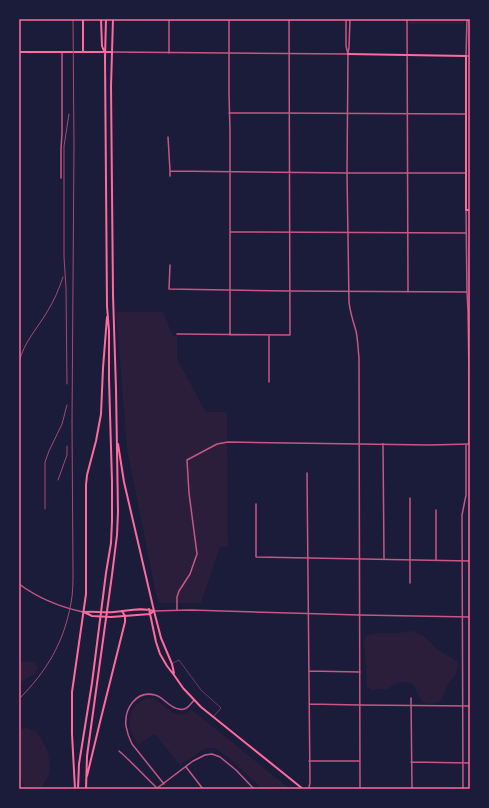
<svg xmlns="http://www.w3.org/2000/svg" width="489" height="808" viewBox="0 0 489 808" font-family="'Exo 2',sans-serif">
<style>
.green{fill:#2a1e3b}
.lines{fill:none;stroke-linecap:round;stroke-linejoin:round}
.service{stroke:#c65784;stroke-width:0.5}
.minor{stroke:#c65784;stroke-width:1.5}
.tertiary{stroke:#c65784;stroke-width:1.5}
.secondary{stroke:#ff6b9d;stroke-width:2}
.primary{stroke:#ff6b9d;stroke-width:2}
.rail{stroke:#a44b75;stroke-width:1}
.neatline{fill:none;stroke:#ff6b9d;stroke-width:1.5}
</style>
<rect width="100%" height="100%" fill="#1b1b3a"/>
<path class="green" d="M409,19H464V24H409Z
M116,312H163L173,336L177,337V359L206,412H227L228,547H220L201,603H158L127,448Z
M413,631L423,635L439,651L458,662L456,674L447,685L444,695L440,702L429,704L422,702L413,685L406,682L397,683L392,686L388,689L371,690L367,687L364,639L367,635L378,633H398Z
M19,662H35L38,669L35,674L19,683Z
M147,698C150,698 153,698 156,700C171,709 173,721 192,710L290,789H262L228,757L215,748H206L180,765L155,734L138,744C135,739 131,733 130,726C128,713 135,703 147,698Z
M28,728L38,733L48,751L50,767L49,775L41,789H25L19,774V729Z"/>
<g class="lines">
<path class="service" d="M173,663L179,660L201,690L221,708L214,716"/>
<path class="minor" d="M169,19V53
M229,19V94L230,131V335
M407,19L408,292
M467,19L466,56H470
M229,113H273L465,114
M168,137L170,171L347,173H466
M170,171V176
M61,178V149L62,133V52
M466,210L467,292L468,311L469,375V444
M230,232L466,233
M170,265L169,289L289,291L467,292
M177,334L290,335L289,19
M269,335V382
M383,444L384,558
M307,473L310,783L309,787L308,789
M256,504V557L470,561
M436,560V510
M410,583V498
M177,610V597L179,591L190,574L197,554L189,493L187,460L217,444L228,442L430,445L470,444
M359,615L470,617
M309,671L360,672
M411,698L412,789
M309,704L359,705
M119,751C132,762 144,776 157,788
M309,761H359
M411,762L470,763
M186,767L203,789
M164,784L132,744C129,738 127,732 126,726C124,709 136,690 155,695C164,697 169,708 179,709C186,711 190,705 194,700
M156,789L193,761L205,755L212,754L220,757L236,770L254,789
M463,789L462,515L466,495V444"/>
<path class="tertiary" d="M346,19V46L348,54L347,173L349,302C350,312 353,321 356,331C358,340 358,349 359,358L360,789
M112,52L348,54
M348,53L349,48L350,19
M19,584C38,598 60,607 83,612
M154,611L190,610L359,615
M359,705L470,706"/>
<path class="secondary" d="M19,52H112
M348,54L466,56V210H470
M149,609L156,642L160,654L167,666L174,675L183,688L201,707L303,789
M154,611L161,638L172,664L174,673
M84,612L92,616L111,617L150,614L154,611
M85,612C95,611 104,613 114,612C127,611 141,607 154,611"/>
<path class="primary" d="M101,19L102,46L104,51
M83,52V19
M118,444L124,482L154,611
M87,776L100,722L125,622V616L122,611
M75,789L72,734V692L86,594V485L87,475L96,441L101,414L103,368L107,317
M78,789L79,764L92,683L106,573L111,543L112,521V482L109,379V331L107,306L105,58L106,19
M86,789L87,756L112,575L117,535L118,512L116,389L113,295L111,86L113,19"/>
<path class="rail" d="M19,362C24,342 37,329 47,312C54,301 59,289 63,277
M67,384L66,288L64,257V146L69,114
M58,480L67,455V446
M45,509V462L49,451L62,424L67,405
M19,699C47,671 64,642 71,603C73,593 73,582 73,572L72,423L74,146L73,19"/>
</g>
<rect width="489" height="808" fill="none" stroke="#1b1b3a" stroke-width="40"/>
<rect x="20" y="20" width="449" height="768" class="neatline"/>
</svg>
